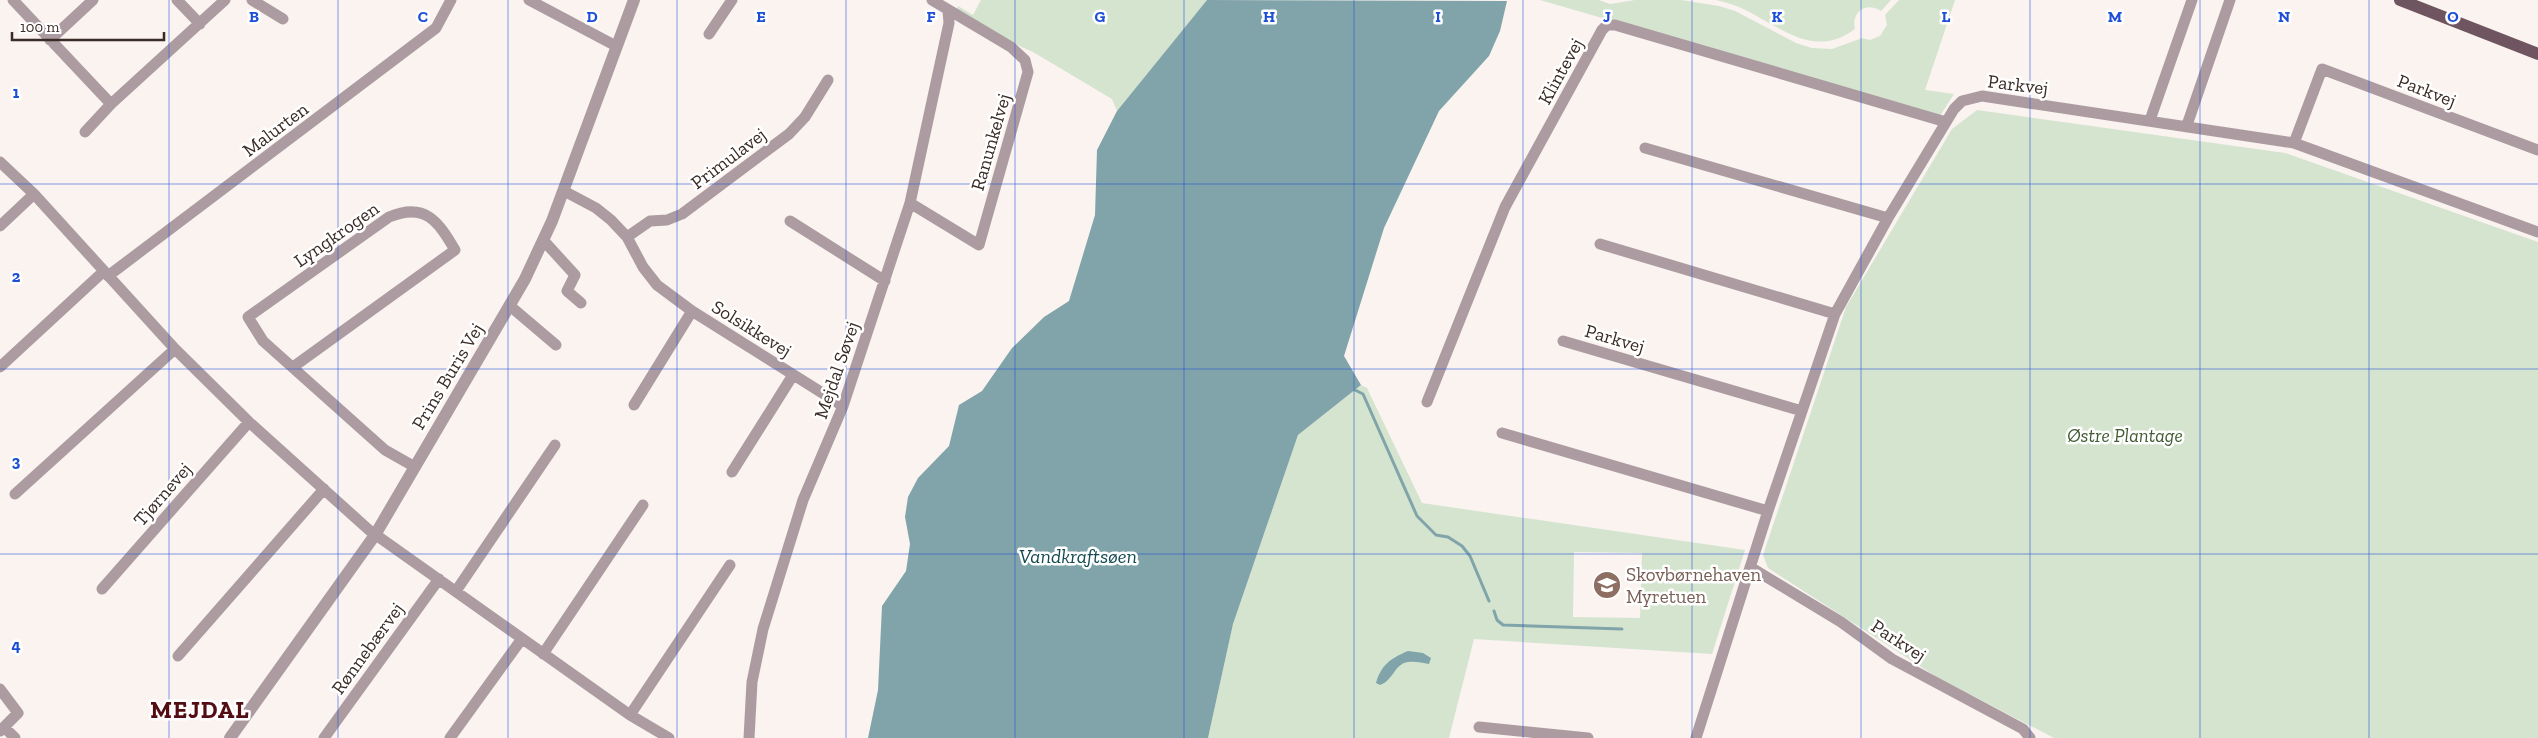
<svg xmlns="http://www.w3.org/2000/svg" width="2538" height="738" viewBox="0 0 2538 738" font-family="'Zilla Slab',serif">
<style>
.green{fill:#d5e4cf;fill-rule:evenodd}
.water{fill:#80a4a9}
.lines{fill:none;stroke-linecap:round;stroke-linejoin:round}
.stream{stroke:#80a4a9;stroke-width:3}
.minor{stroke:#ac9ca2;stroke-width:11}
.tertiary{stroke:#ac9ca2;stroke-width:12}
.primary{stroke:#6e555f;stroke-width:12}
.grid{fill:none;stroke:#1d4ed8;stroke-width:1;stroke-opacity:0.55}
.labels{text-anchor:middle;stroke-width:5;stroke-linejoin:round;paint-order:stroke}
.street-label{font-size:19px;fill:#392b26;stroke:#fff}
.park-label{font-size:19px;font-style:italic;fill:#415b33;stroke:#fff}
.education-label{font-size:19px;fill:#785e54;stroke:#fff;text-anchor:start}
.water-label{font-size:20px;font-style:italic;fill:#134a51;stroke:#fff}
.district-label{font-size:24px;font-weight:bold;letter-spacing:1px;fill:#530e13;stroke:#fff}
.grid-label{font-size:16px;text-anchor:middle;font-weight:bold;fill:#1d4ed8;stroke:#fff;stroke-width:5;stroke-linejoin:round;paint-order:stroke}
</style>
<rect width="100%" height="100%" fill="#faf3f0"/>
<path class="green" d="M981,0H1207L1117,111L1112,99L1033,52L995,35L956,12L958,6L973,15Z
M1540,0H1599L1610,4L1635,0H1681L1719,6L1735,11L1796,43L1812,48L1832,49L1862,38L1870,40L1880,36L1887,25L1885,15L1899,0H1955L1925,90L1954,94L1940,116Z
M1716,0H1891L1881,11C1866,1 1851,12 1855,29C1812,61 1778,24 1739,7C1732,4 1724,2 1716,0Z
M1977,110L2285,153L2538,242V738H2054L1940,679L1768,568L1763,555L1846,307L1952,129Z
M1361,385L1367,388L1422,503L1745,550L1712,654L1474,639L1449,738H1208L1233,624L1298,435ZM1574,552L1642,553L1640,618L1573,617Z"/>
<path class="water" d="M1207,0L1507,1L1500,31L1489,56L1439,111L1384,228L1344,356L1361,385L1298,435L1233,624L1208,738H868L878,690L882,606L906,571L910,544L905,517L908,497L918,478L949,446L959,405L982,391L1012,348L1044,317L1069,301L1095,215L1097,150L1117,111Z
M1408,651L1423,653L1431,658L1429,664C1423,663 1415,661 1408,662C1394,664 1394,680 1380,685L1376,683C1381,665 1391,658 1408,651Z"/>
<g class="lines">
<path class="stream" d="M1355,390L1363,394L1417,516L1436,535L1448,537L1462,546L1470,556L1489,601
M1494,611L1497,620L1503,625L1622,629"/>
<path class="minor" d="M13,0L111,104
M177,0L200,24
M252,0L283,19
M529,0L616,46
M709,34L732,0
M50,40L93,0
M2150,120L2192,0
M2187,125L2230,0
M85,132L111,104L225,0
M2294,143L2322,69L2538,150
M1645,148L1888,218
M0,162L34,194L175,349L249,422L369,530L630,715L669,738
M564,191L596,208L611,220L627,237L643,267L657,285L692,311L843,406
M910,203L979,245L1028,72L1025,60L1011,47L932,0
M790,221L885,281
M0,226L34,194
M627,237L650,221L667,220L682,214L789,134L805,117L828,80
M544,241L575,275L567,291L581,303
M1600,244L1835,314
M108,276L436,28L451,0
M510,306L556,345
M1563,341L1802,411
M0,367L104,271
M293,367L455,250C438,221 425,202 389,217L248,317L263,341L385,450L415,467
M1427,402L1505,207L1602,30L1607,25H1615L1946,122
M634,405L692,311
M1502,433L1768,511
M732,472L793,375
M15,494L175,349
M1750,567L1841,622L1892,659L2023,729L2030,738
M102,589L249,422
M456,591L555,445
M543,654L643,505
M178,656L324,489
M0,689L18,713L0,731
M630,715L730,565
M4,727L15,738
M1479,727L1588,738
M324,738L439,579
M450,738L521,640
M749,738L752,682L763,629L803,500L843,406L910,203L949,23L948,11
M1696,738L1768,511L1835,314L1888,218L1954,109L1962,101L1982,96L2294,143L2538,232"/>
<path class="tertiary" d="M230,738L375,535L525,279L552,221L634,0"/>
<path class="primary" d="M2400,0L2538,54"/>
</g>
<path class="grid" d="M169,0V738M338,0V738M508,0V738M677,0V738M846,0V738M1015,0V738M1184,0V738M1354,0V738M1523,0V738M1692,0V738M1861,0V738M2030,0V738M2200,0V738M2369,0V738M0,184H2538M0,369H2538M0,554H2538"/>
<defs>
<symbol id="school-disc" viewBox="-11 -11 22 22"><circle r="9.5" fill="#8d6e63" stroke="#fff"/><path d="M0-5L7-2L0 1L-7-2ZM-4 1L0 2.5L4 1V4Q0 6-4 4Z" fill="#fff"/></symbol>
</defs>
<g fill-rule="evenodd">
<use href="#school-disc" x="1591" y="569" width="32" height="32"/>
</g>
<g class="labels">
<g class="street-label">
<text transform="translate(1560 71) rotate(-61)" y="7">Klintevej</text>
<text transform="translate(2018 84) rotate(7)" y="7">Parkvej</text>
<text transform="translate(2427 90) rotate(21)" y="7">Parkvej</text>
<text transform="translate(275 129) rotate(-37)" y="7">Malurten</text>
<text transform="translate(990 142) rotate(-74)" y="7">Ranunkelvej</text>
<text transform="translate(728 158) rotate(-37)" y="7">Primulavej</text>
<text transform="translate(336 234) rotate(-35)" y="7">Lyngkrogen</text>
<text transform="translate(752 328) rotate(32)" y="7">Solsikkevej</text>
<text transform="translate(1615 338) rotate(16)" y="7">Parkvej</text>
<text transform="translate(836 370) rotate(-71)" y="7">Mejdal Søvej</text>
<text transform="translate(447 376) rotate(-59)" y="7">Prins Buris Vej</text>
<text transform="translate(162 494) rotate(-49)" y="7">Tjørnevej</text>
<text transform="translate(1899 640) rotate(33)" y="7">Parkvej</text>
<text transform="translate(367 648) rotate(-54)" y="7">Rønnebærvej</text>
</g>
<g class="park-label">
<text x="2125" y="442">Østre Plantage</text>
</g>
<g class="education-label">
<text x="1626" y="581">Skovbørnehaven<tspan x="1626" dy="22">Myretuen</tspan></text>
</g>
<g class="water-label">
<text x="1078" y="563">Vandkraftsøen</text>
</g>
<g class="district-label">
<text x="200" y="718">MEJDAL</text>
</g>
</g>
<g class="grid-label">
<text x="254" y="22">B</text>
<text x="423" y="22">C</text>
<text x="592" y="22">D</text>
<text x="761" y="22">E</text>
<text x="931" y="22">F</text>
<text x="1100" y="22">G</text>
<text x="1269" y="22">H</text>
<text x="1438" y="22">I</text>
<text x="1607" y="22">J</text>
<text x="1777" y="22">K</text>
<text x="1946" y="22">L</text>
<text x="2115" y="22">M</text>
<text x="2284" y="22">N</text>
<text x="2453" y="22">O</text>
<text x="16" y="98">1</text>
<text x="16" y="282">2</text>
<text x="16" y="467">3</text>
<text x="16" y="651">4</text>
</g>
<path d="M12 32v8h152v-8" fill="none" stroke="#392b26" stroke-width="2.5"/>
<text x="20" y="32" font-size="15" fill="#392b26" stroke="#ffffff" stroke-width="4" paint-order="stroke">100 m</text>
</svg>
